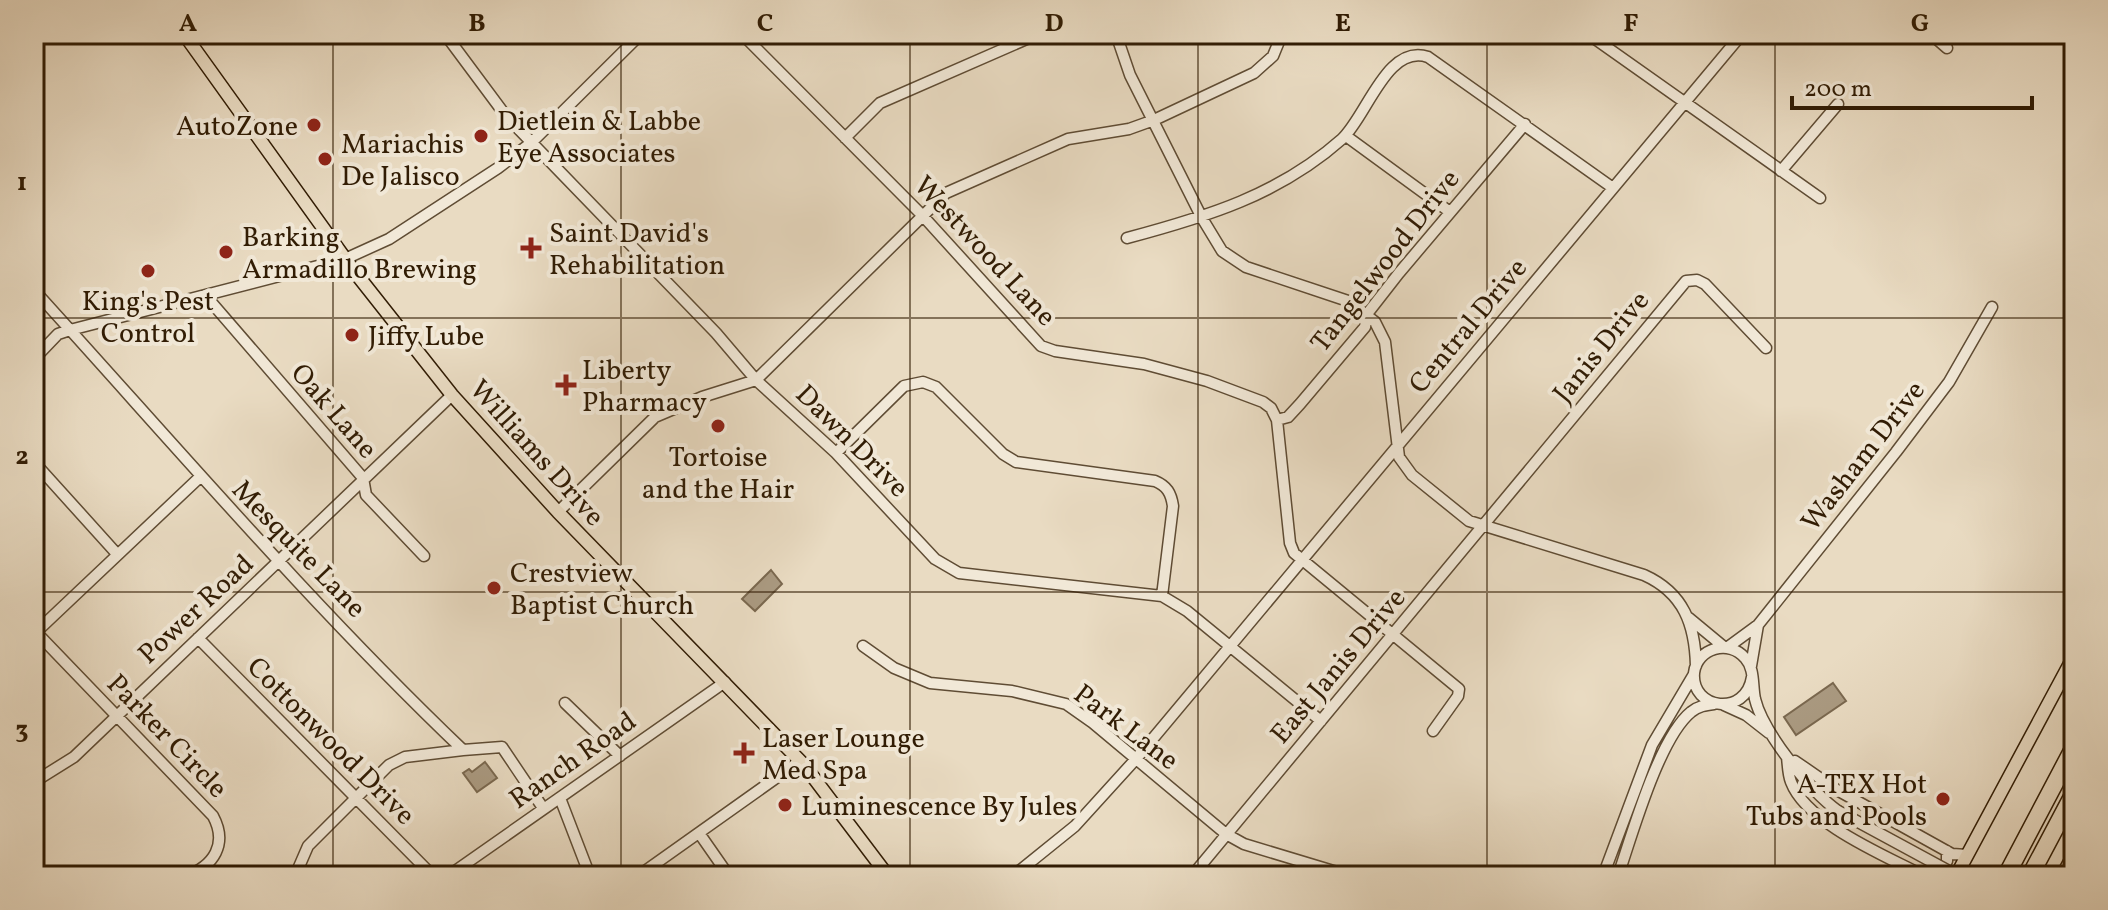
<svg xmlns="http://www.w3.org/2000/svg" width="2108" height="910" viewBox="0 0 2108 910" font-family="Vollkorn,serif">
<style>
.water{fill:#aa9a81;stroke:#7a684f;stroke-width:2}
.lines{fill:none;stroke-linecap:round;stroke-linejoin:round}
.minor-casing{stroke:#5f4c34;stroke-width:13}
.major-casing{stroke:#311c04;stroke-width:15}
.highway-casing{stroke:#311c04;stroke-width:19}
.minor{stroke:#f1e8d7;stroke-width:10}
.major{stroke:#e9dbc2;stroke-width:12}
.highway{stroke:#e9dbc2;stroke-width:16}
.minor-bridge-casing{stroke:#5f4c34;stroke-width:13;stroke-linecap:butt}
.minor-bridge{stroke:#f1e8d7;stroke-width:10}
.grid{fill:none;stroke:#311c04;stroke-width:2;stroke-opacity:0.55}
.poi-dot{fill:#8f2418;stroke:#f1e8d7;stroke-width:3}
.labels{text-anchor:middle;stroke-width:8;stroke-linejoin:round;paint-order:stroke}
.poi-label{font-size:28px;fill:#311c04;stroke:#f1e8d7;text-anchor:start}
.street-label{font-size:28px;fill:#311c04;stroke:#f1e8d7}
.neatline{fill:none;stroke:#311c04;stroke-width:3}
.grid-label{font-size:26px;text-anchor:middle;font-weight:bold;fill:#311c04}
</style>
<rect width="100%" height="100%" fill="#e9dbc2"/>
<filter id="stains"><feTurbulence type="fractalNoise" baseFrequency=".0025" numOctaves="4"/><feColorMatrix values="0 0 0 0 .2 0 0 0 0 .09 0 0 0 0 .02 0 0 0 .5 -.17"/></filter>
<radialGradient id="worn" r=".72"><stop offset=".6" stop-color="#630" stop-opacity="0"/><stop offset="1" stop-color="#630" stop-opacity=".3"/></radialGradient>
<path class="water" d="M771,570L782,584L755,611L742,599Z
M1833,683L1846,701L1796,735L1784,717Z
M485,762L497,778L477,792L463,773L469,769L472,772Z"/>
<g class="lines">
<defs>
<path id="minor" d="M445,34L506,116L716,333L756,380L836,453L935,559L959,573L1162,596L1187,611L1321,721
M742,34L922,215L1041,346L1055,351L1144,364L1207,381L1263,402L1271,408L1277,420L1290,543L1294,553L1459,689L1458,696L1433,731
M1116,34L1130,75L1202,218L1222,251L1246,267L1348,301L1375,322L1385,342L1399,457L1412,475L1469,521L1644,575C1684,593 1695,625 1696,666
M1588,34L1820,198
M1931,34L1947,48
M1346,136L1450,212
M845,138L880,103L1038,34
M1781,171L1838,104
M1127,238C1206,217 1279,195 1342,139C1367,116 1387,43 1428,57L1613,188
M34,290C175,445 311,605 463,750L502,747L543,808
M205,295L363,478L366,495L424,556
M34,359L58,334L70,330L345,259L389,239L498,168L531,143L641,34
M1277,420L1288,417L1300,404L1365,327L1367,314L1399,273L1525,124
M836,453L904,386L923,382L936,387L1003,454L1016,462L1155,481C1167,486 1171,493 1173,506L1162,596
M34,462L117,554
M558,512L655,417L702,397L756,380L946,193L1068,139L1129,129L1154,120L1254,73L1273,56L1282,34
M1689,618L1724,647
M34,630L213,816C228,844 214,866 186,876
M34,634L200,477
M198,638L433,876
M863,646L894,668L930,683L1012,691L1066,704L1093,723L1226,834L1244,844L1350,876
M1728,647L1758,625L1896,452L1949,382L1992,307
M1751,666L1758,625
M1752,677C1746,717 1691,710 1694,673C1697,648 1729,639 1745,658C1755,669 1752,685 1755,699C1763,732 1810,791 1838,811
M565,703L620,756
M1724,705L1746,715L1769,733
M1787,757C1788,765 1788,775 1791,782C1807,824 1886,856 1924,876
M1795,761L1837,790L1952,854L1967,855
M34,782L74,757L452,395
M560,798L590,876
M699,833L729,876
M295,876L308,846L389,765L405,757L463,750
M448,876L725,682
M638,876L800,761
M1013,876L1075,826L1135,760L1742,34
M1192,876L1686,281L1697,280L1705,284L1766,348
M1603,876L1652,745L1694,674
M1618,876C1632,835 1659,738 1691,712C1698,706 1706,705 1714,704
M1939,876L1947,861V851"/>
<path id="major" d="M184,34L354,271L452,395L558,512L804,765L888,876
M1956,876L2074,656
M2062,876L2074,854"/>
<path id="highway" d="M2006,876L2074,747
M2030,876L2074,793"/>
</defs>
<use href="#minor" class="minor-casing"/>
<use href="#major" class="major-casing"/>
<use href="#highway" class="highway-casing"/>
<use href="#minor" class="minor"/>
<use href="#major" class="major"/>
<use href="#highway" class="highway"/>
<defs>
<path id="minor-bridge" d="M1838,811L1958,876"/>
</defs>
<use href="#minor-bridge" class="minor-bridge-casing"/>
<use href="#minor-bridge" class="minor-bridge"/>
</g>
<path class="grid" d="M333,34V876M621,34V876M910,34V876M1198,34V876M1487,34V876M1775,34V876M34,318H2074M34,592H2074"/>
<g class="poi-dot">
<circle cx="314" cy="125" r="8"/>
<circle cx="481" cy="136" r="8"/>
<circle cx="325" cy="159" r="8"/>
<path d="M527 236h8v8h8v8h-8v8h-8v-8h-8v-8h8z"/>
<circle cx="226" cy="252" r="8"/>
<circle cx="148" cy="271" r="8"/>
<circle cx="352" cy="335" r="8"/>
<path d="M562 373h8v8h8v8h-8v8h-8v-8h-8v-8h8z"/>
<circle cx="718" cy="426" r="8"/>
<circle cx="494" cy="588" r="8"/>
<path d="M740 741h8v8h8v8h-8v8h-8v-8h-8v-8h8z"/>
<circle cx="1943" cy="799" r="8"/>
<circle cx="785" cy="805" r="8"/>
</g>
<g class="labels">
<g class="poi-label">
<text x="497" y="130">Dietlein &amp; Labbe<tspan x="497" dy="32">Eye Associates</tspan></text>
<text x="298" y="135" text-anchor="end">AutoZone</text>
<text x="341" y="153">Mariachis<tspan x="341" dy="32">De Jalisco</tspan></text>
<text x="549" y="242">Saint David's<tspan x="549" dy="32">Rehabilitation</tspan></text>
<text x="242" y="246">Barking<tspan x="242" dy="32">Armadillo Brewing</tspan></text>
<text x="148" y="310" text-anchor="middle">King's Pest<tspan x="148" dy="32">Control</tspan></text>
<text x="368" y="345">Jiffy Lube</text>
<text x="582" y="379">Liberty<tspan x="582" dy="32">Pharmacy</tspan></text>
<text x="718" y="466" text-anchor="middle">Tortoise<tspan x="718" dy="32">and the Hair</tspan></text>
<text x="510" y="582">Crestview<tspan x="510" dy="32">Baptist Church</tspan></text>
<text x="762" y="747">Laser Lounge<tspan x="762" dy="32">Med Spa</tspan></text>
<text x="1927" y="793" text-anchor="end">A-TEX Hot<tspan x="1927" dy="32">Tubs and Pools</tspan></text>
<text x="801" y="815">Luminescence By Jules</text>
</g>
<g class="street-label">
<text transform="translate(986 250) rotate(47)" y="10">Westwood Lane</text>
<text transform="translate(1384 260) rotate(-52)" y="10">Tangelwood Drive</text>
<text transform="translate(1467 325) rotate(-50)" y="10">Central Drive</text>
<text transform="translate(1600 346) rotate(-51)" y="10">Janis Drive</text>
<text transform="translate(335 410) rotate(49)" y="10">Oak Lane</text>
<text transform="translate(853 440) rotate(45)" y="10">Dawn Drive</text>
<text transform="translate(538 452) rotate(48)" y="10">Williams Drive</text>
<text transform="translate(1862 455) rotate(-52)" y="10">Washam Drive</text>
<text transform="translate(300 548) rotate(46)" y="10">Mesquite Lane</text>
<text transform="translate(195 608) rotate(-43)" y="10">Power Road</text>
<text transform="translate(1337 665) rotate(-50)" y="10">East Janis Drive</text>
<text transform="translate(1127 726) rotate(37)" y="10">Park Lane</text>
<text transform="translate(168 735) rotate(46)" y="10">Parker Circle</text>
<text transform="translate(332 740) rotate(45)" y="10">Cottonwood Drive</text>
<text transform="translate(572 759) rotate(-35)" y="10">Ranch Road</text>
</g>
</g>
<rect width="2108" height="910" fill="none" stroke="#e9dbc2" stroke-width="88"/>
<path d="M1792 96v12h240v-12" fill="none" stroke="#311c04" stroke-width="4"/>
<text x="1804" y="96" font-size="24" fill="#311c04" stroke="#f1e8d7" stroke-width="6" paint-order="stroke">200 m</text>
<rect x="44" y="44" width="2020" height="822" class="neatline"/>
<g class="grid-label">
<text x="188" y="31">A</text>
<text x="477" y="31">B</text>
<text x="765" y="31">C</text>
<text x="1054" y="31">D</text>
<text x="1343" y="31">E</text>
<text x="1631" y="31">F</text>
<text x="1920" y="31">G</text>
<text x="22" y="190">1</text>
<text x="22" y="464">2</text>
<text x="22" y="738">3</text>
</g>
<rect width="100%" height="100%" filter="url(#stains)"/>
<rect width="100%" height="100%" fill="url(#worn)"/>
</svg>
